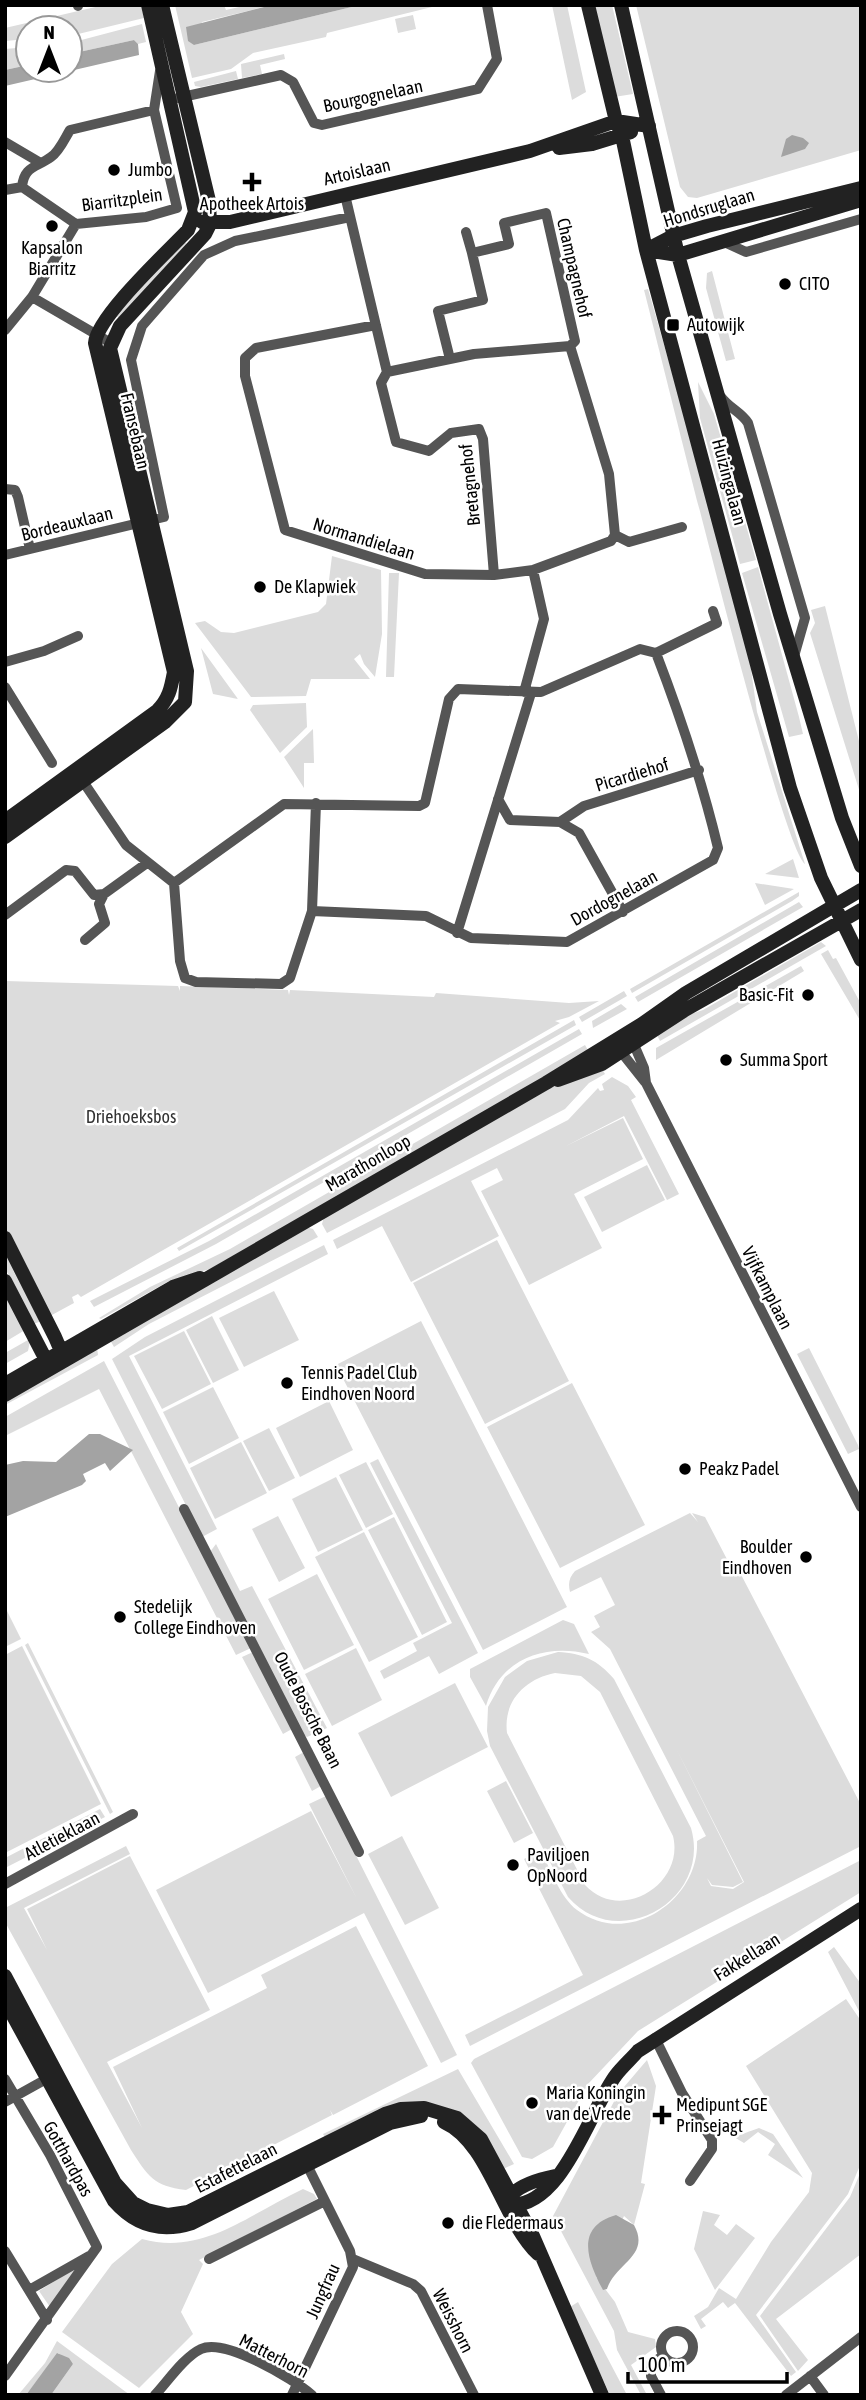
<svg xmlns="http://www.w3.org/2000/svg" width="866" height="2400" viewBox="0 0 866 2400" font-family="'Asap Condensed',sans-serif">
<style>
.green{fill:#dcdcdc;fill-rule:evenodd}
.water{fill:#a3a3a3}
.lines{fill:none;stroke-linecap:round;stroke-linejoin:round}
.street{stroke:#555;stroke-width:10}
.secondary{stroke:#222;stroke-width:14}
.poi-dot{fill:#000;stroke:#fff;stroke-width:2.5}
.labels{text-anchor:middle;stroke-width:5;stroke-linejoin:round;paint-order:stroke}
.street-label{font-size:18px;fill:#000;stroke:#fff}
.poi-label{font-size:18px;fill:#000;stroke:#fff;text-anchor:start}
.park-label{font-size:18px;fill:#333;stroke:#fff}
</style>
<rect width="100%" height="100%" fill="#fff"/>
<path class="green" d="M104,5H141L144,18L70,36V28H28V39L5,41V28Z
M175,5H224L226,10L248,5H272L202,22L194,45L360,5H440L327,33L326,37L253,53L231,69L192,78Z
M552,5H567L586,92L572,100Z
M592,5H612L633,94L614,97Z
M636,5H861V150L697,198L688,197L680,187Z
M413,15L416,29L398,33L395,19Z
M142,24L146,42L138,44L134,40L70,54V43Z
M28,47V65L5,70V49Z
M284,54L285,59L260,65L262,74L242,78L241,64Z
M236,71L238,79L201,87L195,86L194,82Z
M183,240L188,245L120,319L114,314Z
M712,271L735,359L726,361L706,288L707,273Z
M648,289L745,627L757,712L805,864C780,846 662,358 644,290Z
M698,382L714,414L756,560L740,564L700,418Z
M332,556L381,570L382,634L375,677L364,664L360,654L354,659L370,679H311L306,696L251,697L195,623L205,621L221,632L234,633L318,612L326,604Z
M758,567L799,717L803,734L789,737L742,573Z
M389,573H399L394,677H386Z
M825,606L861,749V796L810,633L815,623L811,610Z
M201,648L238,699L213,694Z
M306,703L307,727L280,753L250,710L253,705Z
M313,729L314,763H304V788L284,757Z
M793,859L799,878L765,874Z
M755,883L794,889L765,905Z
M799,892V896L792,901L632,993L630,989Z
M799,902L803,907L638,1002L635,997Z
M821,942L826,946L660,1041L657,1035L682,1017L703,1010Z
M828,950L833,959L836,958L861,1004V1022L821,954Z
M801,966L804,971L656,1060V1048Z
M5,981L178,986L180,991V986L288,990L289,995L290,990L434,997L436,993L569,1003L599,1001L569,1017L555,1021L560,1023L81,1297L78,1294L72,1297L74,1303L50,1316L5,1229Z
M624,991L627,996L582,1022L579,1017Z
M621,1004L627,1009L593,1028L592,1021Z
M574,1020L576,1025L179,1251L177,1248Z
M579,1029L582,1034L216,1244L94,1307L90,1301L209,1241Z
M585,1045L589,1052L210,1269L169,1281L101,1319L99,1318L150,1287L230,1249Z
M601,1067L605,1074L589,1083L565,1109L327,1233L322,1224L324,1217L550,1088Z
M612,1077L628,1086L636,1097L631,1100L679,1194L667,1200L624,1116L566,1146L623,1118L643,1159L574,1194L602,1248L529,1285L481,1191L503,1180L497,1168L471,1181L499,1236L411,1282L382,1226L337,1249L333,1240L568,1120L598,1088L600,1091L604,1090L602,1084Z
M647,1165L665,1200L602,1232L584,1197Z
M306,1227L313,1229L318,1237L149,1324L114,1347L110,1340Z
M497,1240L569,1381L485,1424L413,1283Z
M324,1245L328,1254L129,1356L217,1529L202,1537L112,1359L145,1337Z
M5,1251L41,1321L34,1324L5,1268Z
M5,1291L25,1330L5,1342Z
M274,1291L299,1340L244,1367L219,1318Z
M212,1316L239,1370L213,1383L186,1330Z
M421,1321L567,1607L483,1650L336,1365Z
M184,1331L211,1384L162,1409L134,1356Z
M28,1340L30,1341L28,1351L5,1364V1353Z
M97,1347L98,1355L5,1405V1401Z
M809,1348L858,1445L859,1449L848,1454L797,1354Z
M104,1361L251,1648L236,1655L99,1389L5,1436V1417Z
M572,1383L645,1525L560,1568L487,1427Z
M213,1387L239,1438L189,1464L163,1412Z
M329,1401L353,1450L300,1477L276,1428Z
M269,1428L295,1478L269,1491L243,1441Z
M241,1442L267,1493L215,1519L190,1468Z
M378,1459L478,1653L439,1674L429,1656L384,1679L380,1671L417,1651L413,1643L452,1623L370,1463Z
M366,1462L393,1514L366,1528L339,1475Z
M336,1477L363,1530L318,1552L292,1499Z
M690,1513L698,1522L692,1513L705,1517L730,1565L735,1563L861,1805V1846L470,2046L465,2035L583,1975L524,1859L541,1851C551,1870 560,1897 577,1910C629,1949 700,1899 697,1841L706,1836L610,1649L591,1632L600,1627L594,1616L615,1605L601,1577L570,1592C568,1583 569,1578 575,1571ZM677,1750L744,1882L733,1889L711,1886L707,1878L712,1885L733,1887L743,1882Z
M278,1516L305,1568L279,1582L252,1529Z
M394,1517L447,1622L422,1635L368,1530Z
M364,1532L418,1637L369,1662L315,1557Z
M216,1544L240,1591L252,1586L327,1728L307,1737L303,1734L210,1552Z
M317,1574L354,1645L304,1670L268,1599Z
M5,1607L21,1639L5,1647Z
M563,1620L574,1624L589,1654C544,1643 500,1659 486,1706L470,1677V1669Z
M28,1643L113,1812L110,1814L25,1645Z
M22,1646L101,1804L5,1853V1655Z
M356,1648L382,1700L332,1726L305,1674Z
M253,1652L292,1729L283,1734L242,1657Z
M558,1652C582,1653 598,1660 614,1679L691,1828C712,1901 617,1954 568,1897L490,1746L487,1731L488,1707L505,1677L527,1661ZM555,1673L581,1676L600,1692L673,1836C685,1884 621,1924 585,1885L507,1733C503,1701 525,1679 555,1673Z
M455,1683L488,1747L391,1797L358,1733Z
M304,1752L321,1786L312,1791L295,1757Z
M506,1781L533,1833L514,1843L487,1791Z
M326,1796L457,2055L441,2063L364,1913L208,1993L156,1890L311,1811L357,1899L309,1804Z
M100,1809L105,1817L5,1868V1858Z
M402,1836L439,1908L405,1925L368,1854Z
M126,1846L130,1854L24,1908L47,1950L27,1909L130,1856L210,2010L107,2062L142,2128L113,2067L267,1988L261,1975L356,1926L428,2066L333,2115L330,2110L332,2115L186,2190C153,2186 148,2176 131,2150L5,1922V1908Z
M861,1860V1892L638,2031L588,2084L553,2147L532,2159L522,2157L471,2063L474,2059Z
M834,1947L861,1984V2015L828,1952Z
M846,1999L861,2021V2163L848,2194L756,2315L796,2372L791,2376L735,2303L728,2308L723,2302L701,2319L706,2326L701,2329L694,2316L708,2307L719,2288L736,2299L771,2242L809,2192L812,2173L746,2066Z
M647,2060L656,2086L641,2183L645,2184L634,2225L624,2216L596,2277L615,2302L628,2332L655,2339L656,2347L631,2365L647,2395H641L617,2350L614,2331L553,2216L618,2094Z
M458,2069L514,2164L503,2169L441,2107L326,2139L323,2134Z
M759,2128L773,2134L803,2178L768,2155L775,2144L758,2132L744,2143L734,2137Z
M861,2171V2254L776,2319L808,2360L798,2371L760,2316L850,2197Z
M303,2189L314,2194L317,2199L199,2260L203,2264L181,2312L193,2334L139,2388L62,2332L112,2264L142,2239C203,2256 249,2214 303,2189Z
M703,2211L720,2215L714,2225L727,2235L736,2224L755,2238L715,2290L694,2249Z
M80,2265L50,2307L39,2291Z
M578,2302L627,2395H610L570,2307Z
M57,2341L130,2395H51L73,2364L58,2353L26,2395H18L45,2363Z"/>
<path class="water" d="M272,5H360L194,45L188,41L186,27Z
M134,40L138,44L139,55L5,86V70L28,65V70H70V54Z
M792,135L803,138L809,143L805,149L781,157L786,139Z
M89,1434H100L133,1450L110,1471L105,1463L83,1474L86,1481L82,1485L5,1517V1465L23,1461L56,1462Z
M616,2215L634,2225C651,2256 615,2263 607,2289L603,2290C588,2262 574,2227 616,2215Z
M57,2353L69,2358L73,2364L51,2395H26Z"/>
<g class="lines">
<path class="street" d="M78,5V6
M178,98L281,75L293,82L314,123L322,125L478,89L497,59L487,5
M5,142L39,162
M22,187L76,224L146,217L177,208L154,110L160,71
M5,190L22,187C24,166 36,168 51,157C59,152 65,138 70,130L154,110
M345,195L387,372L474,354L570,346L609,474L615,535L611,541L533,570L494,575L425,574L285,530L245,376V358L256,348L376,325
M466,232L472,253
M722,241L746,252L861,219
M32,297L111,343
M5,330L32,297L76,224
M450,359L438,311L483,300L472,253L509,244L504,223L546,213L575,341L570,346
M387,372L381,383L396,442L429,451L451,433L479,429L483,439L494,575
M721,397C729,408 741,412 748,423L805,618L795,653
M5,489L15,490L18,497L30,549
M615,535L629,542L682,527
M5,555L164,517L131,360L142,326L204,255L235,241L350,217
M656,653L717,623L713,611
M5,662L44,651L78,636
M5,687L52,763
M524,692L544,619L533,570
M80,777L126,845L174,883
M498,799L510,820L560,822L584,806L699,770
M560,822L579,833L623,912
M312,911L426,916L471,938L567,942L713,860L718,848C702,781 681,718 656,653L640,649L541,692L458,689L449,699L425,803L419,806L284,804L174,883L180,961L185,978L196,982L281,984L290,978L312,911L316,803
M5,915L66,870L75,871L94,895L104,894L147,863
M457,933L531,693
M85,940L105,923L99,904L104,894
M632,1040L644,1068L646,1083L861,1507
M618,1048L645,1082
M184,1509L359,1852
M5,1884L133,1814
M655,2038L682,2093L712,2140V2149L690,2181
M5,2079L50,2155L97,2247L5,2376
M5,2102L50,2077
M5,2251L47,2320
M209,2259L325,2201
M353,2259L413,2284L421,2291L474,2395
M29,2290L89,2256
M661 2347a16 16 0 1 1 32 0a16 16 0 1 1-32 0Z
M810,2376L824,2395
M155,2395C168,2381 184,2357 201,2349C225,2338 292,2378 312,2395
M292,2395L353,2267L350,2251L305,2161
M661,2395L651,2376V2364L663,2356
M786,2395L861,2337"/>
<path class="secondary" d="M588,5L616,121L622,136L646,250L790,788L821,878L861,960
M621,5L678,255L780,614L842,818L861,866
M559,148L592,144L631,132
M202,222H230L530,151L616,121L649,126
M646,250L673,236L707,226L861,188
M646,250L678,255L861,200
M5,821L157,711C169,699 171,688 174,672L95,343C97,317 167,252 188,230L195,212L148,5
M5,837L165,722L185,702L187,671L110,348L120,326L205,234L210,224L209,201L162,5
M558,1080L602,1064L685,1010L861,910
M5,1238L55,1337L61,1351L60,1357
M5,1281L46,1360L53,1363
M5,1384L173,1287L200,1278
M5,1395L546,1083L642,1024L686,993L861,890
M5,1976L115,2183L133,2203L147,2210L168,2215L188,2212L385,2114L401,2109L424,2108L457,2118L481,2139L533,2236L602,2395
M5,2001L114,2201C135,2225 161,2233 192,2223L390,2123L421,2116
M444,2122C489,2142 502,2220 538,2254
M507,2200C516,2186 540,2179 555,2176
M510,2205C563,2207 590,2109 616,2075C622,2067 631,2059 638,2051L861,1909"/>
</g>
<g class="poi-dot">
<circle cx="114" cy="170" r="7"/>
<path d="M248.5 171.5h7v7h7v7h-7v7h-7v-7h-7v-7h7z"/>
<circle cx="52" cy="226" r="7"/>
<circle cx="785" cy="284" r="7"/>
<rect x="666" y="318" width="14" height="14" rx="3.5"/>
<circle cx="260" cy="587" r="7"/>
<circle cx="808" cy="995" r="7"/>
<circle cx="726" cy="1060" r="7"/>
<circle cx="287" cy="1383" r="7"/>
<circle cx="685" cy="1469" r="7"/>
<circle cx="806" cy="1557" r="7"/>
<circle cx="120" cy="1617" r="7"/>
<circle cx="513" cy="1865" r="7"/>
<circle cx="532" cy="2103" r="7"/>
<path d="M658.5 2104.5h7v7h7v7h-7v7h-7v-7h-7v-7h7z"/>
<circle cx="448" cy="2223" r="7"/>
</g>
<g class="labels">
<g class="street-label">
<text transform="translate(373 96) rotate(-12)" y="6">Bourgognelaan</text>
<text transform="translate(357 172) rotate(-13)" y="6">Artoislaan</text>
<text transform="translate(122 200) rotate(-8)" y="6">Biarritzplein</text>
<text transform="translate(709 208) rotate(-17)" y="6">Hondsruglaan</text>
<text transform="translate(574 268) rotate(77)" y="6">Champagnehof</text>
<text transform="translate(135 431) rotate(77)" y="6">Fransebaan</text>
<text transform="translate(729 482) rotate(75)" y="6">Huizingalaan</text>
<text transform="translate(470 485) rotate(-96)" y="6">Bretagnehof</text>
<text transform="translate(67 524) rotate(-14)" y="6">Bordeauxlaan</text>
<text transform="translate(364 539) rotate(17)" y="6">Normandielaan</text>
<text transform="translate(632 775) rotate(-17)" y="6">Picardiehof</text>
<text transform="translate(614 898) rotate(-29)" y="6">Dordognelaan</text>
<text transform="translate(368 1163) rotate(-30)" y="6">Marathonloop</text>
<text transform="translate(767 1288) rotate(63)" y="6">Vijfkamplaan</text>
<text transform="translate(308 1710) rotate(63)" y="6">Oude Bossche Baan</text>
<text transform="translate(62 1836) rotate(-28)" y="6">Atletieklaan</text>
<text transform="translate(747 1957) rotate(-32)" y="6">Fakkellaan</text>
<text transform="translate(68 2159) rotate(61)" y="6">Gotthardpas</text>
<text transform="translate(236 2168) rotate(-27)" y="6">Estafettelaan</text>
<text transform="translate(323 2291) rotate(-66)" y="6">Jungfrau</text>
<text transform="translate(453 2321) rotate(63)" y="6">Weisshorn</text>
<text transform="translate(274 2356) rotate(27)" y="6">Matterhorn</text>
</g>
<g class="poi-label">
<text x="128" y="176">Jumbo</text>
<text x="252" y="210" text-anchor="middle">Apotheek Artois</text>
<text x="52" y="254" text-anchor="middle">Kapsalon<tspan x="52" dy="21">Biarritz</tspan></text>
<text x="799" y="290">CITO</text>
<text x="687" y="331">Autowijk</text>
<text x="274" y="593">De Klapwiek</text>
<text x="794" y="1001" text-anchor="end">Basic-Fit</text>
<text x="740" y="1066">Summa Sport</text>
<text x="301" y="1379">Tennis Padel Club<tspan x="301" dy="21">Eindhoven Noord</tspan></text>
<text x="699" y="1475">Peakz Padel</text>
<text x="792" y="1553" text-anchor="end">Boulder<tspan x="792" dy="21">Eindhoven</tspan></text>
<text x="134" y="1613">Stedelijk<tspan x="134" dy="21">College Eindhoven</tspan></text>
<text x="527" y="1861">Paviljoen<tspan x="527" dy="21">OpNoord</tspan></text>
<text x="546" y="2099">Maria Koningin<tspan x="546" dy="21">van de Vrede</tspan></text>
<text x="676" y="2111">Medipunt SGE<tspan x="676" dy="21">Prinsejagt</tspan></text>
<text x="462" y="2229">die Fledermaus</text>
</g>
<g class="park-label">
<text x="131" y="1123">Driehoeksbos</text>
</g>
</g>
<rect width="866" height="2400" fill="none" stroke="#000000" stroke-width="14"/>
<g transform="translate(49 49)"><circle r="33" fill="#ffffff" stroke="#999999" stroke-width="2"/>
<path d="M0-5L12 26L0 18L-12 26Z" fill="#000000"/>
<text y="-10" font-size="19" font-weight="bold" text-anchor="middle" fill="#000000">N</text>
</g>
<path d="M628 2372v10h159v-10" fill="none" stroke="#000000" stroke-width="3.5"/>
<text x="638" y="2372" font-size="21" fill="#000000" stroke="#ffffff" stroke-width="5" paint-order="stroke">100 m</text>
</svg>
